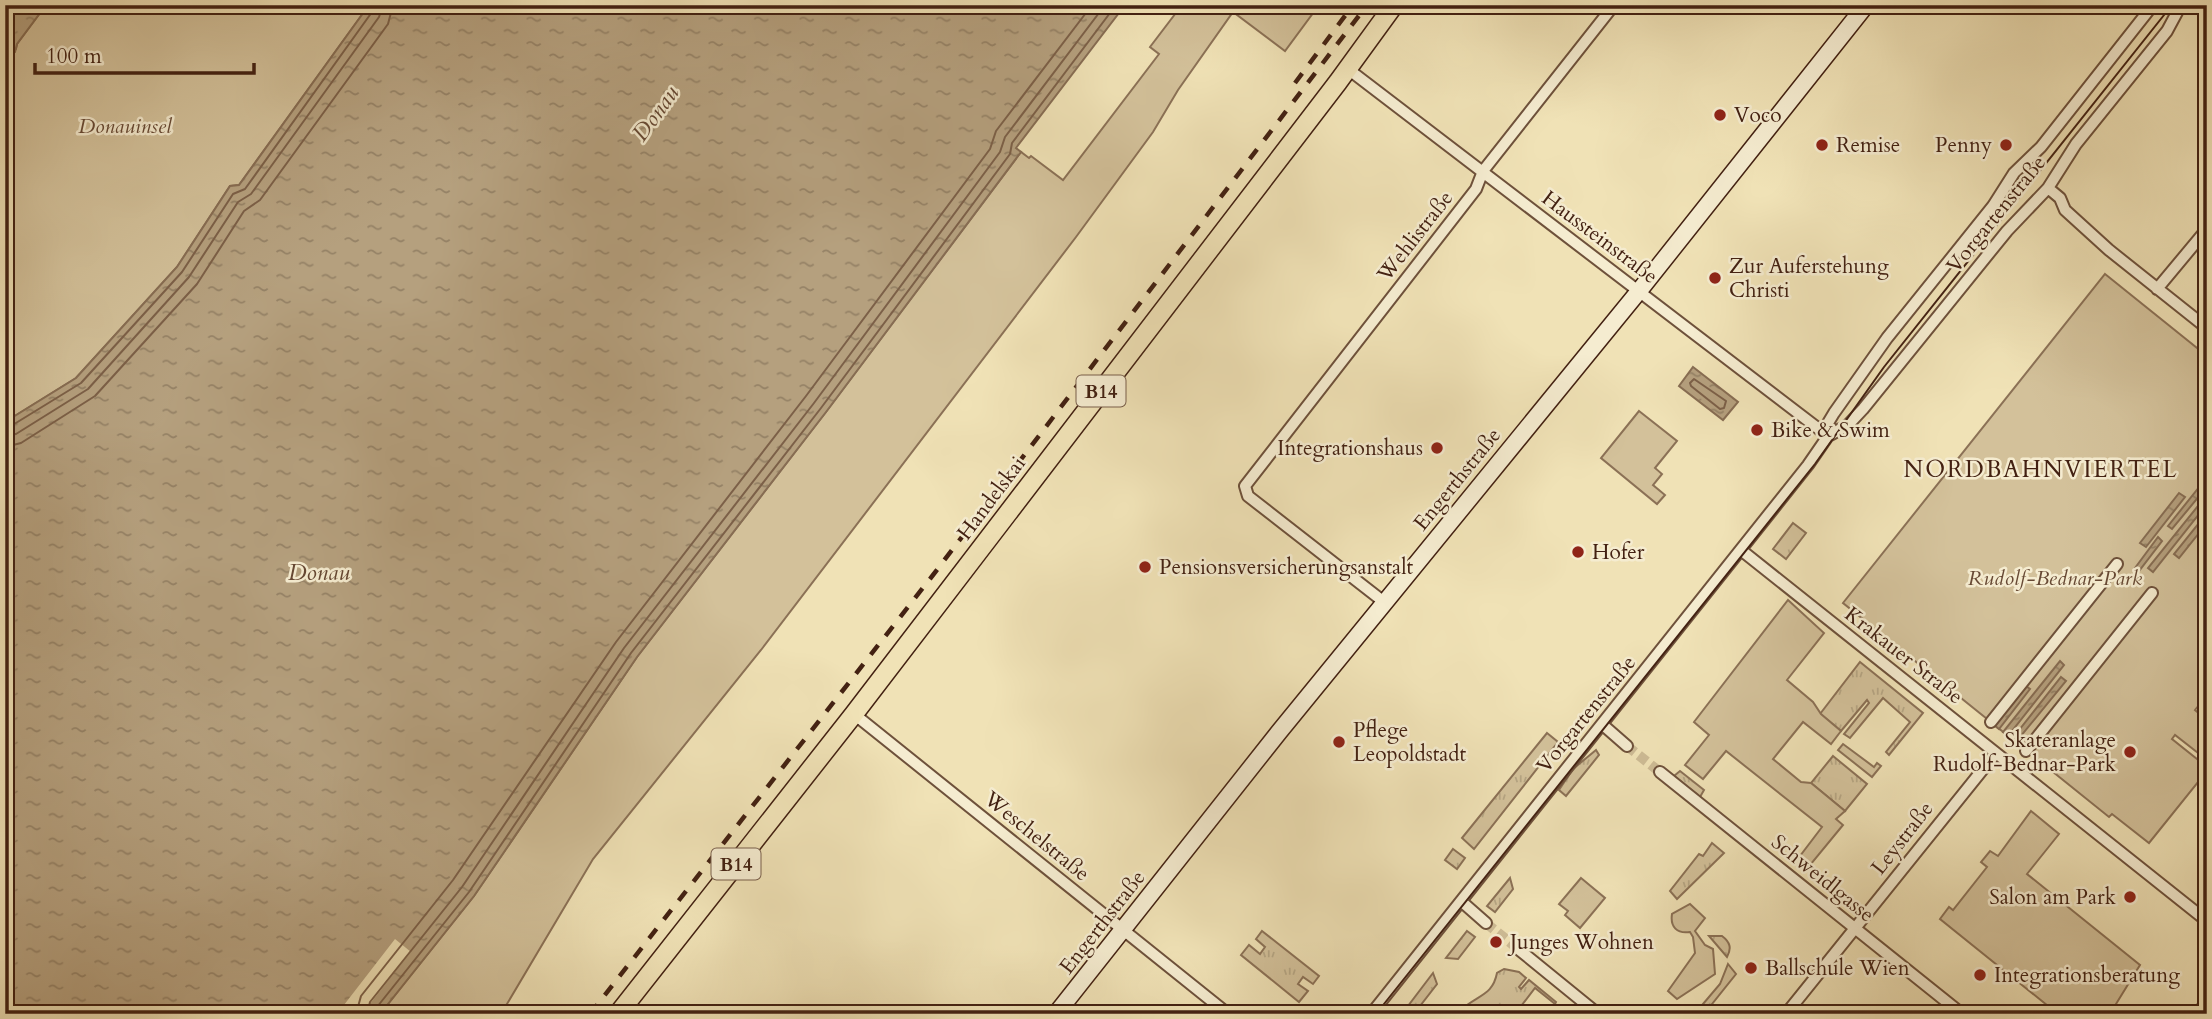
<svg xmlns="http://www.w3.org/2000/svg" width="2212" height="1019" viewBox="0 0 2212 1019" font-family="Cardo,serif">
<style>
.grass{fill:url(#grass-tufts);stroke:#8b7156;stroke-width:2}
.park{fill:#d3c19a;stroke:#8b7156;stroke-width:2}
.water{fill:url(#water-ripples);stroke:#876d53;stroke-width:2}
.pier{fill:#f0e2b6}
.lines{fill:none;stroke-linecap:round;stroke-linejoin:round}
.shore{stroke:#7c6048;stroke-width:2}
.street-tunnel{stroke:#cdbb95;stroke-width:10;stroke-dasharray:10 5;stroke-linecap:butt}
.street-casing{stroke:#6e513b;stroke-width:14}
.secondary-casing{stroke:#432112;stroke-width:19}
.primary-casing{stroke:#432112;stroke-width:21}
.street{stroke:#f5ecd0;stroke-width:10}
.secondary{stroke:#f5ecd0;stroke-width:16}
.primary{stroke:#f0e2b6;stroke-width:18}
.tram{stroke:#432112;stroke-width:2}
.rail{stroke:#432112;stroke-width:4.5;stroke-dasharray:12 12;stroke-linecap:butt}
.poi-dot{fill:#8f2418;stroke:#f5ecd0;stroke-width:2.5}
.labels{text-anchor:middle;stroke-width:5;stroke-linejoin:round;paint-order:stroke}
.shield{fill:#f5ecd0;stroke:#785e4b;stroke-width:2}
.shield-label{font-size:19px;font-weight:bold;fill:#432112}
.poi-label{font-size:21px;fill:#432112;stroke:#f5ecd0;text-anchor:start}
.park-label{font-size:21px;font-style:italic;fill:#674934;stroke:#f5ecd0}
.street-label{font-size:21px;fill:#432112;stroke:#f5ecd0}
.water-label{font-size:23px;font-style:italic;fill:#654732;stroke:#f5ecd0}
.neighbourhood-label{font-size:23px;letter-spacing:2px;fill:#432112;stroke:#f5ecd0}
</style>
<defs>
<pattern id="grass-tufts" width="24" height="20" patternUnits="userSpaceOnUse" patternTransform="scale(1.75)"><rect width="24" height="20" fill="#d3c19a"/><path d="M3 7l-1-3M5 7V3M7 7l1-3M15 17l-1-3M17 17v-4M19 17l1-3" fill="none" stroke="#b6a684"/></pattern>
<pattern id="water-ripples" width="26" height="14" patternUnits="userSpaceOnUse" patternTransform="scale(1.75)"><rect width="26" height="14" fill="#b5a07e"/><path d="M2 4q2-2 4 0t4 0M15 11q2-2 4 0t4 0" fill="none" stroke="#958266"/></pattern>
</defs>
<rect width="100%" height="100%" fill="#f0e2b6"/>
<filter id="stains"><feTurbulence type="fractalNoise" baseFrequency=".00286" numOctaves="4"/><feColorMatrix values="0 0 0 0 .2 0 0 0 0 .09 0 0 0 0 .02 0 0 0 .5 -.17"/></filter>
<radialGradient id="worn" r=".72"><stop offset=".6" stop-color="#630" stop-opacity="0"/><stop offset="1" stop-color="#630" stop-opacity=".3"/></radialGradient>
<path class="grass" d="M1793,523L1806,533L1786,559L1773,549Z
M1860,662L1923,713L1889,755L1886,752L1910,722L1883,698L1850,738L1844,734L1869,703L1867,700L1841,731L1820,714Z
M1547,733L1558,742L1474,849L1462,838Z
M1843,744L1874,767L1877,763L1881,766L1872,777L1838,750Z
M1596,750L1599,755L1566,796L1559,790L1573,769Z
M1833,756L1867,784L1845,811L1811,783Z
M1680,771L1704,790L1700,797L1674,776Z
M1712,843L1724,853L1677,899L1670,891L1699,854L1703,856Z
M1453,849L1465,858L1457,869L1445,860Z
M1510,878L1513,889L1495,912L1487,906Z
M1262,931L1319,976L1313,984L1303,977L1298,984L1308,991L1299,1002L1241,955L1249,945L1260,954L1265,947L1256,939Z
M1467,931L1475,937L1458,959L1446,958Z
M1709,936H1722C1730,942 1732,948 1727,957Z
M1728,964L1736,974L1708,1009L1703,1004L1720,984Z
M1504,969L1519,972L1526,978L1519,987L1521,989L1529,980L1556,1002L1555,1004L1535,988L1515,1014H1482L1480,1012L1478,1014H1464L1467,1005C1482,994 1493,993 1497,973Z
M1433,973L1437,984L1420,1006H1408Z"/>
<path class="park" d="M46,5H369L239,185L230,186L177,267L76,378L5,422V56L16,49L17,44Z
M1182,5H1319L1285,51L1233,12L1178,90L1153,132L1076,237L761,650L593,859L501,1014H380L474,896L637,657L826,412L1021,152L1029,158L1031,156L1063,180L1159,54L1150,47Z
M2105,274L2207,356V695L2195,710L2207,720V760L2175,735L2172,739L2207,767V771L2149,843L2112,814L2109,817L1843,603Z
M1639,411L1677,441L1655,468L1662,474L1653,485L1665,495L1657,504L1601,458Z
M1788,600L1824,633L1787,680L1813,702L1821,714L1841,731L1831,744L1803,722L1773,759L1801,782L1811,783L1845,811L1836,819L1843,825L1811,864L1800,856L1822,827L1726,751L1703,779L1685,765L1709,735L1694,722Z
M2031,811L2059,834L2027,874L2140,965L2116,1004L2128,1014H2058L1940,919L1949,907L1953,910L1987,867L1981,862L1990,851L1998,856Z
M1581,878L1605,898L1580,928L1565,915L1568,911L1559,904Z
M1690,904L1705,918L1695,931L1705,945L1713,949L1715,974L1677,999L1668,991L1695,953L1693,937L1690,932C1677,934 1670,927 1672,914Z"/>
<path class="water" d="M5,5H46L17,44L15,52L5,56Z
M369,5H1125L1016,148L1021,152L826,412L637,657L474,896L380,1014H5V422L76,378L177,267L230,186L239,185Z
M1693,367L1738,402L1723,420L1679,386Z
M2200,486L2205,489L2172,529L2168,526Z
M2179,493L2185,497L2146,547L2140,543Z
M2206,496L2207,504L2153,572L2148,568Z
M2207,513V523L2179,558L2174,554Z
M2158,537L2162,541L2139,571L2135,568Z
M2060,661L2064,665L2008,736L2003,732Z
M2061,677L2066,681L2016,742L2012,739Z
M2026,686L2030,689L1999,729L1994,725Z"/>
<path class="pier" d="M395,939L411,952L398,968L362,1014H337Z"/>
<g class="lines">
<path class="shore" d="M1694,379L1726,401L1724,408L1720,409L1691,386L1690,383Z
M5,427L11,426L81,383L182,272L233,194L245,189L372,12L374,5
M5,436L16,434L88,389L189,277L238,202L251,194L379,17L383,5
M5,447L21,443L95,396L197,284L244,211L260,200L388,24L393,5
M356,1014L361,996L453,880L616,642L806,396L990,149L996,131L1092,5
M367,1014L370,1002L462,887L624,648L814,403L1000,152L1005,137L1105,5
M375,1014L377,1007L469,892L631,653L821,408L1010,154L1012,143L1116,5"/>
<path class="street-tunnel" d="M1627,746L1660,772
M1486,923L1517,948"/>
<defs>
<path id="street" d="M1348,69L1828,436
M2048,188L2060,198L2065,210L2109,250L2207,328
M2157,289L2207,229
M1828,436V423L1834,413L1887,338L1993,206L2014,173L2041,147L2153,5
M1741,550L2207,921
M1384,602L1248,496L1245,486L1476,189L1483,171L1614,5
M854,714L1228,1014
M1991,722L2117,564
M1603,725L1627,746
M2026,751L2152,593
M1660,772L1962,1014
M1461,901L1486,923
M1517,948L1598,1014
M1371,1014L1808,465L1828,436L1848,425L1863,409L2007,231L2048,188L2076,144L2167,31L2181,5
M1786,1014L1996,753
M2197,1014L2207,1002"/>
<path id="secondary" d="M1056,1014L1279,732L1639,291L1866,5"/>
<path id="primary" d="M618,1014L854,714L1338,82L1394,5"/>
</defs>
<use href="#street" class="street-casing"/>
<use href="#secondary" class="secondary-casing"/>
<use href="#primary" class="primary-casing"/>
<use href="#street" class="street"/>
<use href="#secondary" class="secondary"/>
<use href="#primary" class="primary"/>
<path class="tram" d="M1376,1014L1815,464L1884,367L2172,5"/>
<path class="rail" d="M1295,83L1353,5
M590,1014L933,575L1367,5"/>
</g>
<g class="poi-dot">
<circle cx="1720" cy="115" r="7"/>
<circle cx="1822" cy="145" r="7"/>
<circle cx="2006" cy="145" r="7"/>
<circle cx="1715" cy="278" r="7"/>
<circle cx="1757" cy="430" r="7"/>
<circle cx="1437" cy="448" r="7"/>
<circle cx="1578" cy="552" r="7"/>
<circle cx="1145" cy="567" r="7"/>
<circle cx="1339" cy="742" r="7"/>
<circle cx="2130" cy="752" r="7"/>
<circle cx="2130" cy="897" r="7"/>
<circle cx="1496" cy="942" r="7"/>
<circle cx="1751" cy="968" r="7"/>
<circle cx="1980" cy="975" r="7"/>
</g>
<g class="labels">
<g class="shield">
<rect x="1076.5" y="375.5" width="49" height="31" rx="5"/>
<rect x="711.5" y="848.5" width="49" height="31" rx="5"/>
</g>
<g class="shield-label">
<text x="1101" y="398">B14</text>
<text x="736" y="871">B14</text>
</g>
<g class="poi-label">
<text x="1734" y="122">Voco</text>
<text x="1836" y="152">Remise</text>
<text x="1992" y="152" text-anchor="end">Penny</text>
<text x="1729" y="273">Zur Auferstehung<tspan x="1729" dy="24">Christi</tspan></text>
<text x="1771" y="437">Bike &amp; Swim</text>
<text x="1423" y="455" text-anchor="end">Integrationshaus</text>
<text x="1592" y="559">Hofer</text>
<text x="1159" y="574">Pensionsversicherungsanstalt</text>
<text x="1353" y="737">Pflege<tspan x="1353" dy="24">Leopoldstadt</tspan></text>
<text x="2116" y="747" text-anchor="end">Skateranlage<tspan x="2116" dy="24">Rudolf-Bednar-Park</tspan></text>
<text x="2116" y="904" text-anchor="end">Salon am Park</text>
<text x="1510" y="949">Junges Wohnen</text>
<text x="1765" y="975">Ballschule Wien</text>
<text x="1994" y="982">Integrationsberatung</text>
</g>
<g class="park-label">
<text x="125" y="133">Donauinsel</text>
<text x="2055" y="585">Rudolf-Bednar-Park</text>
</g>
<g class="street-label">
<text transform="translate(1996 214) rotate(-51)" y="7">Vorgartenstraße</text>
<text transform="translate(1415 236) rotate(-52)" y="7">Wehlistraße</text>
<text transform="translate(1600 237) rotate(37)" y="7">Haussteinstraße</text>
<text transform="translate(1457 479) rotate(-51)" y="7">Engerthstraße</text>
<text transform="translate(991 498) rotate(-53)" y="7">Handelskai</text>
<text transform="translate(1904 655) rotate(38)" y="7">Krakauer Straße</text>
<text transform="translate(1586 714) rotate(-51)" y="7">Vorgartenstraße</text>
<text transform="translate(1037 836) rotate(39)" y="7">Weschelstraße</text>
<text transform="translate(1902 838) rotate(-52)" y="7">Leystraße</text>
<text transform="translate(1823 878) rotate(39)" y="7">Schweidlgasse</text>
<text transform="translate(1102 922) rotate(-52)" y="7">Engerthstraße</text>
</g>
<g class="water-label">
<text transform="translate(655 113) rotate(-54)" y="8">Donau</text>
<text x="319" y="580">Donau</text>
</g>
<g class="neighbourhood-label">
<text x="2041" y="477">NORDBAHNVIERTEL</text>
</g>
</g>
<rect width="2212" height="1019" fill="none" stroke="#f0e2b6" stroke-width="28"/>
<rect x="7" y="7" width="2198" height="1005" fill="none" stroke="#432112" stroke-width="3.5"/>
<rect x="14" y="14" width="2184" height="991" fill="none" stroke="#432112" stroke-width="2"/>
<path d="M35 63v10h219v-10" fill="none" stroke="#432112" stroke-width="3.5"/>
<text x="46" y="63" font-size="21" fill="#432112" stroke="#f5ecd0" stroke-width="5" paint-order="stroke">100 m</text>
<rect width="100%" height="100%" filter="url(#stains)"/>
<rect width="100%" height="100%" fill="url(#worn)"/>
</svg>
